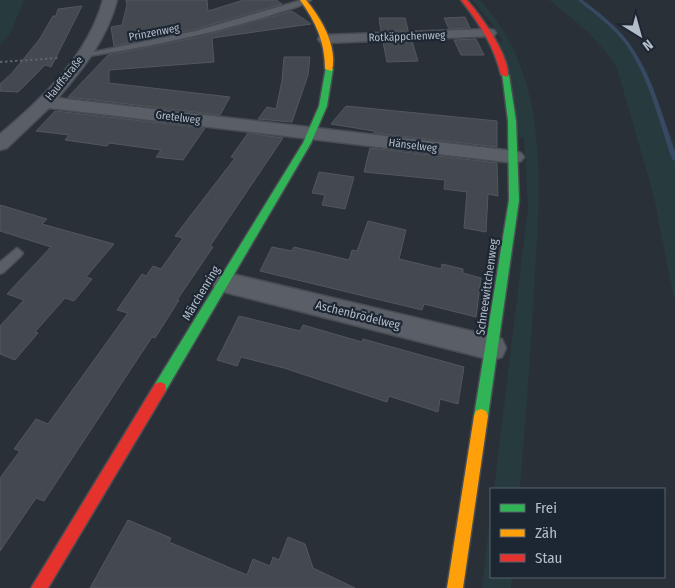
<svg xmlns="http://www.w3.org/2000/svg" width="675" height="588" viewBox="0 0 675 588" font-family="'Fira Sans Condensed',sans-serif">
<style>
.green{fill:#273a3e}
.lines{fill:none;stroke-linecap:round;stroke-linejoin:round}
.stream{fill:#384963;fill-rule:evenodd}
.building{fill:#444950;stroke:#52575f}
.lane-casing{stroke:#484c53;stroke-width:3}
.street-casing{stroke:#484c53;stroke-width:3}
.fast-casing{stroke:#484c53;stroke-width:3}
.slow-casing{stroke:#484c53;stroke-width:3}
.jam-casing{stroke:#484c53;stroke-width:3}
.path{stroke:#5d636a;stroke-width:2;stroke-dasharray:2.5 2.5;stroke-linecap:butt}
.lane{fill:#5a5e66;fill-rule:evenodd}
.street{fill:#5a5e66;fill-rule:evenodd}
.fast{fill:#30b455;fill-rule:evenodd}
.slow{fill:#ff9f0a;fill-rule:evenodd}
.jam{fill:#e5322d;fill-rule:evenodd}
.labels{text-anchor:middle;stroke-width:4.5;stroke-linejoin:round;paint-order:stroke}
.far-street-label{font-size:11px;fill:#b4bcc9;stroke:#1d2633}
.street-label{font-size:12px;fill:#b4bcc9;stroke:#1d2633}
</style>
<rect width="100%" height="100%" fill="#2a3038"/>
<path class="green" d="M0,0H24L11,32L0,45Z
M472,0H480C552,78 540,191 534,289C531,356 525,422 520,489H494L528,208L524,138L519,137L498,42L503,41L491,22Z
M549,0H583L598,11L629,42L647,71L675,147V302L654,197L617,68C600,40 575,20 549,0Z
M491,508V577H512L511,588H482Z"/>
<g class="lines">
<path class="stream" d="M578,0H582C598,12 616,25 628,42C652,74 662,115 675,152V161L672,159C659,122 648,73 624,42C611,25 594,14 578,0Z"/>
</g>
<path class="building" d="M126,0H207L208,11L244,0H276L282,4L196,29L114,46L111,27L122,25L127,5Z
M82,6L51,67L45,65L18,92L0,91V84L12,73L39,40L53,16H56L58,9Z
M292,11L311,24L212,38L214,62L109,70V83L230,97L220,115L68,97L108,55L199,37Z
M465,17L470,28L449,29L444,18Z
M379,18H405L408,30L381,31Z
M476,39L484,55H461L454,40Z
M412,41L418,61L387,62L383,42Z
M284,57H310L308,75L292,122L258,119L267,107L276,109L282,81Z
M346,106L497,121V147L374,133V131L331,124Z
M55,111L205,128L183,160L156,157L161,150L109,143L107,146L65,140L69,135L36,131Z
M248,133L283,138L210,246L213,247L177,300H179L155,338L152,337L44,501L36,498L0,551V478L20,451L14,449L36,419L48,424L128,313L117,310L142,274L146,276L153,266L161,269L183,238L175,236L235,158L231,157Z
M370,148L497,163L498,196L488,194L486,232L464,228L467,192L444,189L445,180L364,172Z
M319,172L354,177L345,209L322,205L325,195L312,193Z
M0,205L47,219L42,224L114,244L86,277L92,279L74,301L65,298L35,332L38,333L15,360L0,354V326L24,300L7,294L51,247L0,231Z
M368,221L406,230L399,259L441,269L442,264L463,269V273L481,278L476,317L424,304L422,310L260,271L272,247L292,251L294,247L349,260L352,250L357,251Z
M239,316L300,331L303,325L362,342L363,339L464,367L458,404L440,399L438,412L389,396L387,402L284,368L241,357L237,366L217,360Z
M128,520L171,538L169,542L247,575L253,559L270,566L273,557L279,560L288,537L305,544L313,568L355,588H90Z"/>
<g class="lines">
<defs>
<path id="lane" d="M302,0H311C300,8 281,11 268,16C207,35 145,47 83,57L79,55L196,31Z
M17,248L23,253L21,256L4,272L0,274V262Z"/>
<path id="street" d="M103,0H117C107,39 83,69 58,98L514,151L521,153L524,157L521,161L514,163L49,108L7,148L0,150V134C43,98 88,55 103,0Z
M489,29L494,30L496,33L494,36L325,43L320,42L318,39L320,36L325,35Z
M224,272L492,336L502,339L506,348L502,357L492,360L224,292L215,289L212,282L215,275Z"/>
<path id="fast" d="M326,67L333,69L327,106L311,143L165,392L160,394L155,392L154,388L155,384L303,143L319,106Z
M502,73L509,75L516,121L519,200L488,416L486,421L481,423L476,421L474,416L509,200L508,121Z"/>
<path id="slow" d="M300,0H306C321,18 338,46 332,71L325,69C325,42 316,22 300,0Z
M481,409L486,411L488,416L463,588H447L474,416L476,411Z"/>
<path id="jam" d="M461,0H467C481,16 510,56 508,77L501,75C494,46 480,24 461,0Z
M160,382L165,384L166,388L165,392L48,588H31L155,384Z"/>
</defs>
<use href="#lane" class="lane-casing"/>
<use href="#street" class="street-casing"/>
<use href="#fast" class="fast-casing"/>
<use href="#slow" class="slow-casing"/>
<use href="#jam" class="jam-casing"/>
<path class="path" d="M0,62L59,58"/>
<use href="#lane" class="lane"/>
<use href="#street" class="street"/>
<use href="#fast" class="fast"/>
<use href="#slow" class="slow"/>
<use href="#jam" class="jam"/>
</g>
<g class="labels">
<g class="far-street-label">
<text transform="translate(154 32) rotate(-11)" y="4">Prinzenweg</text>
<text transform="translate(407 36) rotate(-2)" y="4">Rotkäppchenweg</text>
<text transform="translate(64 78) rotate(-51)" y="4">Hauffstraße</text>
<text transform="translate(178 117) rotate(7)" y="4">Gretelweg</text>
<text transform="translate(413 145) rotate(7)" y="4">Hänselweg</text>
</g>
<g class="street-label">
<text transform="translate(487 287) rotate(-82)" y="4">Schneewittchenweg</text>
<text transform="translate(201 293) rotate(-59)" y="4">Märchenring</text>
<text transform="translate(358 315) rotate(14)" y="4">Aschenbrödelweg</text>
</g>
</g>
<rect x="490" y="488" width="175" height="90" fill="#1d2633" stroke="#59626f"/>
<rect x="500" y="504" width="25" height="8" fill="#30b455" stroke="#59626f"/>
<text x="535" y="513" font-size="15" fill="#b4bcc9">Frei</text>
<rect x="500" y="529" width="25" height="8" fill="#ff9f0a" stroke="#59626f"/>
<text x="535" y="538" font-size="15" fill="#b4bcc9">Zäh</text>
<rect x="500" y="554" width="25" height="8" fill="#e5322d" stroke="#59626f"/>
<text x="535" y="563" font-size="15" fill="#b4bcc9">Stau</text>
<g transform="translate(640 35) rotate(143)" stroke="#1d2633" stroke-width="4" paint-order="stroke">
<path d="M0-4L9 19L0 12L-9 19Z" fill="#b4bcc9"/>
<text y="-8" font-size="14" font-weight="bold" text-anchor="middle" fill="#b4bcc9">N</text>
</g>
</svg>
